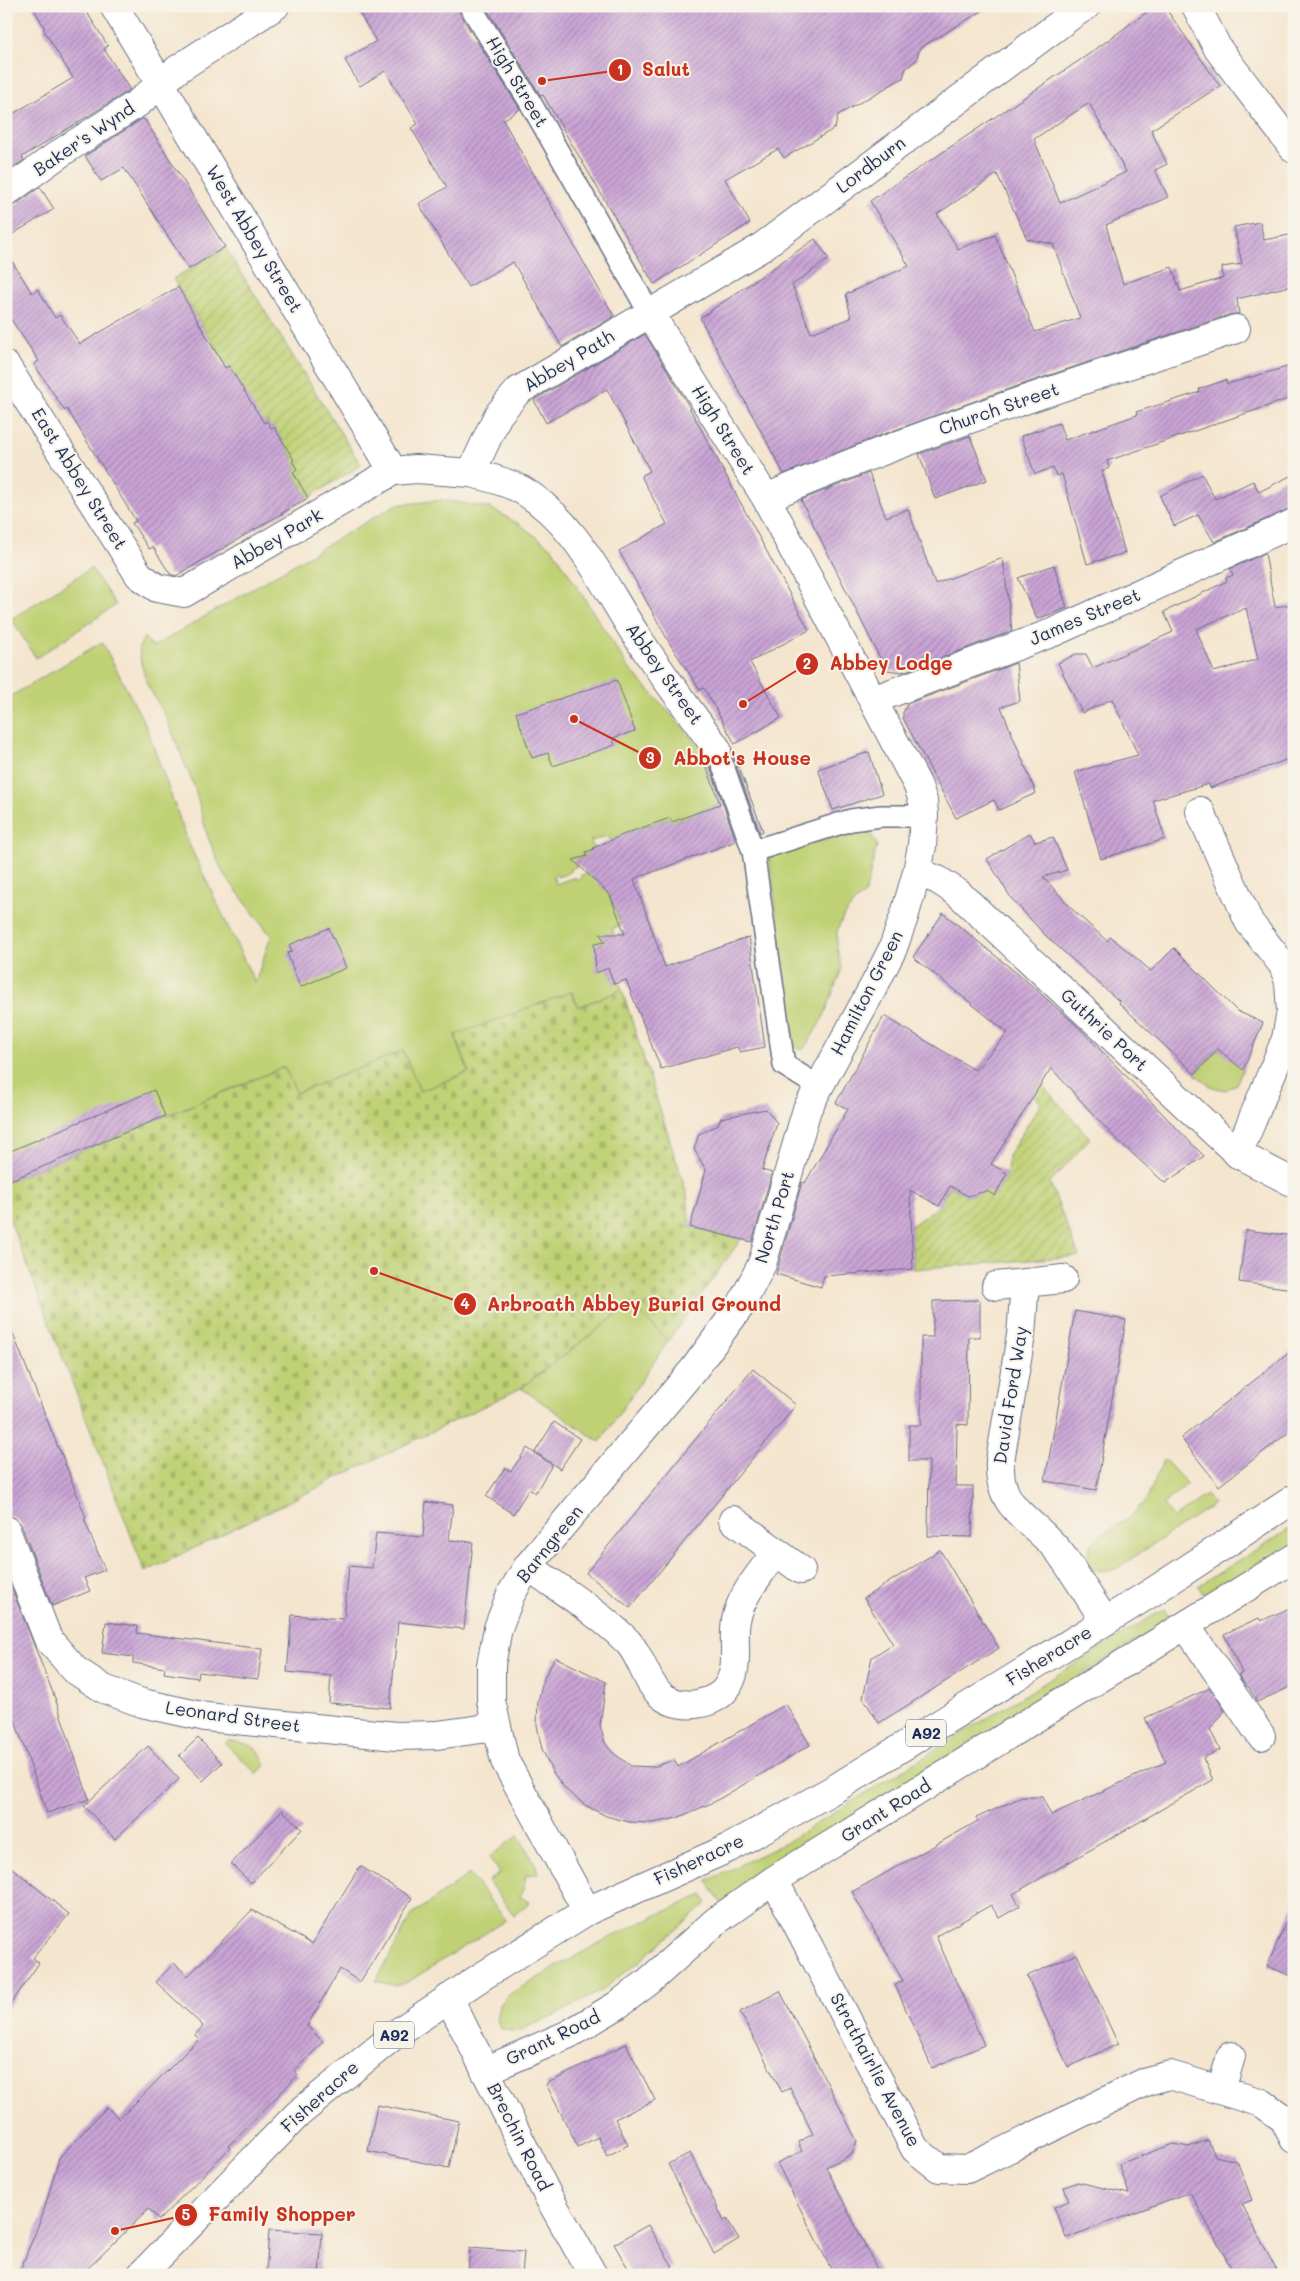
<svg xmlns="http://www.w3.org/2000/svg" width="1300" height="2281" viewBox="0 0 1300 2281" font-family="Mali,sans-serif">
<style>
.grass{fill:#c0d174;stroke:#6e8069}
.cemetery{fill:url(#cemetery-stones);stroke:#6e8069}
.garden{fill:url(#garden-furrows);stroke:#6e8069}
.building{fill:url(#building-hatch);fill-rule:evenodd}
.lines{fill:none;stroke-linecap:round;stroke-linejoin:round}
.pedestrian-casing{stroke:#676f85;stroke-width:24}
.minor-casing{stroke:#676f85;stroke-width:30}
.tertiary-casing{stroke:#676f85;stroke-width:30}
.primary-casing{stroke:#676f85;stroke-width:30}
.pedestrian{stroke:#fff;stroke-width:21}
.minor{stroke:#fff;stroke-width:28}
.tertiary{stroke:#fff;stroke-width:28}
.primary{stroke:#fff;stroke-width:28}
.labels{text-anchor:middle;stroke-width:4;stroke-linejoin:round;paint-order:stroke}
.shield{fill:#f7f3e8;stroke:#5d6a87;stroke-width:1}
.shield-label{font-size:16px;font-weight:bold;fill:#1b2f5e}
.street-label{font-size:18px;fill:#1b2f5e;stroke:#f7f3e8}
.leader{fill:none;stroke:#c8321e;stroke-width:2}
.callout-dot{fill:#c8321e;stroke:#f7f3e8;stroke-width:2}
.mark-label{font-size:15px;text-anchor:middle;font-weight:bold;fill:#fff}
.callout-label{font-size:19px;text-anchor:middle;font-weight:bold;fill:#c8321e;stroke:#f7f3e8;stroke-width:4;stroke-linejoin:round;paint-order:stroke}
</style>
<defs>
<pattern id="cemetery-stones" width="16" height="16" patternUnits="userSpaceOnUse" patternTransform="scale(1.25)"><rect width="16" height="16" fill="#c0d174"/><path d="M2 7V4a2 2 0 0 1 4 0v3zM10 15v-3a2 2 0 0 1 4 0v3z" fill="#a4b467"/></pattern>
<pattern id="garden-furrows" width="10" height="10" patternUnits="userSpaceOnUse" patternTransform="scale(1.25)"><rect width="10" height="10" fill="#c0d174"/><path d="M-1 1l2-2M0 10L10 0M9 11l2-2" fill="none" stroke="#a4b467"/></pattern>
<pattern id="building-hatch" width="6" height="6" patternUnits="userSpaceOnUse" patternTransform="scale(1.25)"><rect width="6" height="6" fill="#caa4d5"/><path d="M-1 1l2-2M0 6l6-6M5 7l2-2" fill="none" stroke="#a386b0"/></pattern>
</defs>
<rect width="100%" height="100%" fill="#f7f3e8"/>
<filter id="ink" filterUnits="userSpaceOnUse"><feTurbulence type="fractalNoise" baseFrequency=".02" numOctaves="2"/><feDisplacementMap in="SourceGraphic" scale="10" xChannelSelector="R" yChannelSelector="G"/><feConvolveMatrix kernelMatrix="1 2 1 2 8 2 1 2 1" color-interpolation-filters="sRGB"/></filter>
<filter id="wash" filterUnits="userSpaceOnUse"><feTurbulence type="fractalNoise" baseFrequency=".0096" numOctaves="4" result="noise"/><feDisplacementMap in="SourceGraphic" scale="20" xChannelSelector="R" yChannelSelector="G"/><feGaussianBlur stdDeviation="1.12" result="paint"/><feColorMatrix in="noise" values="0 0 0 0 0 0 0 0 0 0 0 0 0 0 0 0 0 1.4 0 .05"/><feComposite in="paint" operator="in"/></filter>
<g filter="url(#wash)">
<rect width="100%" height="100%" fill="#f4e5ce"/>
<path class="grass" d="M442,500L490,508L519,524L553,549L628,667L705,752L695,755L697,762L704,760L720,804L672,822L669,818L627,833L624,834L625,838L612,842L607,836L591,841L593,848L587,856L575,860L577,866L570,869V872L558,877L557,875L553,876L556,884L575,877L577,880L582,878L580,876L588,872L607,888L621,925L613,928V934L616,936L626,932L607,965L614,983L619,982L622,990L578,1007L572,992L455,1036L469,1072L420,1091L403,1051L296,1093L284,1067L6,1182V699L102,642L146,726L188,842L255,983L271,936L223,873L207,835L195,789L166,717L148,686L141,664L139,648L144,637L153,647L395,505Z
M91,568L116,605L36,658L11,619Z
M862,831L872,835L877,845L865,894L855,902L844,915L837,931V948L842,968L824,1016L804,1049H799L794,1046L793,1040L769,857L849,832Z
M1218,1049L1246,1062L1236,1084L1226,1090L1212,1087L1195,1074Z
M631,1304L668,1341L600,1442L521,1388Z
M1164,1459L1187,1484L1163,1505L1174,1518L1206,1495L1214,1504L1116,1569L1105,1572L1093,1569L1087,1557L1091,1544L1101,1535L1131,1516L1147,1499Z
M1294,1526V1545L1207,1600L1198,1586Z
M1164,1609L1170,1619L721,1903L707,1881L785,1843Z
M228,1740C244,1743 262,1745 265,1765L257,1774L225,1743Z
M518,1835L536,1865L538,1874L526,1875L524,1887L520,1897L530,1902L514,1915L488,1881L500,1873L489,1857Z
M469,1874L506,1920L408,1982L397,1986L376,1981L412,1915Z
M703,1895L707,1903L640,1961L601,1991L555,2015L516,2032L501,2029C495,2020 496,2009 503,2001C512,1990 527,1985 538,1978C591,1945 646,1919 703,1895Z"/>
<path class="cemetery" d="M622,990L687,1194L690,1227L741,1239L668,1341L631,1304L521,1388L145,1572L6,1210V1182L284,1067L297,1093L403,1051L420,1091L469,1072L455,1035L571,992L578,1007Z"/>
<path class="garden" d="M225,247L361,465L308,498L293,472L297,469L292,461L294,459L274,427L271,428L267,421L263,424L173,279Z
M1036,1078L1090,1138L1050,1183L1079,1256L913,1269L911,1226L939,1206L950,1186L968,1196L976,1194L980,1187L995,1195L1007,1173L1008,1156L1041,1103L1025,1088Z"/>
<g id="blocks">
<path class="building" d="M32,6H83L108,46L104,49L130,90L22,157L24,160L6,173V118L73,78L43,29L45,28Z
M355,6H458L459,13L520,109L503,120L614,316L562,347L513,262L468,287L419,204L447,187L411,128L418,124L385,71L360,86L345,60L376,41Z
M485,6H990L920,48L916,60L906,68L903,78L838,115L835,128L784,158L778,149L725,179L750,223L654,284L543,95L541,96Z
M1155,6H1164L1220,86L1151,130L1167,164L1155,170L1168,197L1106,225L1123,284L1172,267L1180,291L1223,278L1222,267L1242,264L1234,227L1260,222L1264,240L1294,234V285L1237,299L1239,314H1231L994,394L876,437L784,474L700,318L815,239L829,259L792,285L811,333L851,318L846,294L909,266L870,201L1089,54ZM1089,103L1126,172L1060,203L1034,139ZM997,174L1027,239L1053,244L1080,318L1035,332L995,235L958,249L937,214Z
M142,119L145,120L225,247L189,269L124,168L101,181L85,156Z
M40,187L54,209L6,238V207L15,205Z
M6,252L32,293L38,289L55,318L60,315L80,344L178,287L225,368L229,366L264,423L267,421L271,428L274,427L294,460L292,461L297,469L293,472L308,498L176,576L170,574L153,547L149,549L132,523L136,521L67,409L65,411L34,364L39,361L6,312Z
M645,334L687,403L809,630L750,662L781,718L735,744L704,688L700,690L670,644L619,551L667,524L641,476L650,471L607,389L546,423L534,400Z
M1294,365V397L1107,461L1109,468L1102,471L1125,553L1087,564L1062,474L1056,476L1053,468L1035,474L1021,436L1059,423L1065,440L1137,415L1136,412L1200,392L1199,389L1226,380L1227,384Z
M970,436L987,480L935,499L919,454Z
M869,473L886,517L908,509L935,584L1003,558L1012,631L903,672L886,670L801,500Z
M1202,474L1215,499L1253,481L1259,492L1294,474V507L1214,542L1198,515L1174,526L1160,496Z
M1265,553L1275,607L1294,604V757L1210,788L1209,784L1153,800L1165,839L1101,859L1075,772L1138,755L1112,699L1082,713L1058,663L1076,654H1086L1093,668L1173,632L1164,612L1227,581L1226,578L1233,575L1230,569ZM1246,608L1258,659L1214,672L1196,629Z
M1054,565L1067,608L1037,619L1018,578Z
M1016,663L1020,701L1001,707L1036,793L999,810L994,800L956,818L903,718V713L907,704Z
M617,680L635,731L613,738L615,745L553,766L548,753L532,758L516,713Z
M732,749L763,831L760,833L732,753Z
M869,752L882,794L833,810L818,769Z
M703,757L708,761L736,841L634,879L665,967L749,937L765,1047L740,1052L737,1047L661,1069L626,980L614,984L608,968L596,973L594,944L605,942L600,934H625L610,895L573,860L587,856L586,852L594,849L593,848L627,833L670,818L672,822L720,804Z
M1030,833L1035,842L1053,837L1067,870L1043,877L1074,911L1107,941L1111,937L1151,971L1174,948L1237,1011L1263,1023L1243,1070L1218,1049L1195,1074L1119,1003L1120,1002L1046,936L1011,898L987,859Z
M943,913L1030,984L1077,1026L1204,1156L1165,1183L1114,1137L1051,1068L991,1164L1007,1173L995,1196L987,1191L968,1196L950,1186L939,1206L910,1190L913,1269L824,1276L821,1287L776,1274L802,1182L805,1183L848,1109L836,1103L884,1016L975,1070L1008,1033L913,957Z
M329,928L346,968L300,987L287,953L292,952L289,945Z
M154,1090L165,1116L6,1182V1153Z
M766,1109L777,1123L762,1170L772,1173L752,1242L690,1227L706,1170L694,1149L699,1134L718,1125L721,1118Z
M1246,1230L1294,1236V1289L1239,1282Z
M980,1300V1337H969L968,1425L957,1424L956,1486H973L972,1537L928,1536L929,1461H909V1425H921V1337H933V1301Z
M1075,1311L1126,1320L1096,1490L1045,1481Z
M8,1321L59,1450H60L86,1518L84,1519L105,1570L84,1578L90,1591L52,1606L21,1524L15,1518L6,1515Z
M1294,1349V1428L1219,1486L1181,1438Z
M753,1369L796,1405L630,1608L586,1573Z
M554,1422L580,1439L560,1469L535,1452Z
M527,1448L552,1465L535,1493L529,1489L513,1514L486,1496L505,1468L511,1471Z
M426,1502L453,1505L449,1540L473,1542L464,1629L398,1622L390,1708L329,1703L331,1676L287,1672L292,1615L344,1619L349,1566L372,1568L376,1533L423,1537Z
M940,1550L999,1648L879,1723L863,1698L872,1657L893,1644L864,1598Z
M6,1574L55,1698L89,1799L47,1813L6,1695Z
M1294,1606V1685L1257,1702L1248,1686L1247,1687L1238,1675L1242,1673L1224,1634L1259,1618L1261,1621Z
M106,1622L138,1626L137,1633L262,1649L258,1679L199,1672L198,1678L164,1673L165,1668L133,1663V1657L102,1653Z
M555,1657L606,1682L600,1726L605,1743L612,1752L631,1766L653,1767L674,1760L678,1767L786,1704L810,1745L714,1802L677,1818L653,1823L629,1822L606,1816L585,1805L566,1790L552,1771L542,1749L537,1725L538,1701L544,1678Z
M1210,1688L1225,1711L1210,1729L1220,1750L1203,1758L1213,1780L1013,1894L1020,1906L999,1918L991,1905L936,1936L984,2045L932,2068L895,1985L903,1981L852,1892L978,1821L976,1818L1022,1797H1042L1051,1815L1166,1762L1145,1718Z
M198,1738L222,1763L203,1781L179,1756Z
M148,1746L179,1779L115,1839L84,1806Z
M282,1810L302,1829L251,1883L231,1864Z
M6,1863L69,1914L33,1958L39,1963L6,2011Z
M360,1866L412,1898L360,1982L340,1969L307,2026L323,2042L294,2071L298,2075L228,2146L230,2148L159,2220L149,2209L81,2275H18L43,2214L59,2158L107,2107L119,2119L199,2039L195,2035L203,2026L156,1982L174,1963L188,1976L252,1910L312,1944Z
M1294,1904V1977L1267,1966Z
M1077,1954L1118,2044L1068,2067L1027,1976Z
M780,1991L857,2141L852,2154L826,2167L880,2275H834L777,2163L802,2151L798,2142L813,2134L790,2088L782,2092L740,2012Z
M626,2044L655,2100L615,2119L628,2145L607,2156L598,2137L578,2147L546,2084Z
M377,2105L459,2121L449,2168L368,2151Z
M1208,2140L1215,2156L1237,2161L1252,2200L1242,2204L1279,2275H1235L1190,2192L1066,2238L1054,2207L1069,2201L1064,2187L1078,2182L1129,2194L1119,2164L1173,2144L1189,2147Z
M690,2153L724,2221L727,2219L739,2239L714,2254L668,2164Z
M648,2225L673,2267L660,2275H632L614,2244Z
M269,2230L322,2233L319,2275H266Z
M470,2248L524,2252L522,2275H468Z"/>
</g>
</g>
<g filter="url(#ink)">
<use href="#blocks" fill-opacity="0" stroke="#676f85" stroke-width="1"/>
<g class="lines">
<defs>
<path id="pedestrian" d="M470,6L530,102L649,312
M717,749L753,851L784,1065L819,1087
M753,851L851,820L881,816H924"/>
<path id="minor" d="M1196,6L1218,49L1294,149
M6,192L59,154L138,103L178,69L275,6
M6,366L139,575L157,588L184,593L393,471
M471,473C488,477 507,482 522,490C577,523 602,583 636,635C661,674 690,711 717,749
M766,498C919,432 1078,382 1236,329
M873,700L1054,632L1294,523
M1200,811L1249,922L1283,965L1289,982L1291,1011L1286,1039L1238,1154
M1025,1283L1021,1335L1000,1461C997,1511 1034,1519 1060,1553C1076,1575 1090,1599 1105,1621
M996,1286L1063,1279
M733,1520L801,1570
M6,1530L48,1639L75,1670L104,1689L142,1703L206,1717L396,1736L437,1735L496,1727
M528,1566C562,1591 599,1613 628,1642C643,1658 646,1686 665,1698C684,1710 718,1705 729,1684C740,1664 732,1640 736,1620C741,1594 761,1573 776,1552
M1186,1626L1261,1736
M774,1880L915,2149L939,2168L967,2169L1147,2081L1170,2075L1262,2103L1284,2119L1294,2139
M485,2071L569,2034L616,2006L648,1982L716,1921L774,1880L1294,1558
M1221,2090L1231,2056"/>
<path id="tertiary" d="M114,6L393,471L416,469L471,473L498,415L518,391L759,249L1072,15L1086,6
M917,872L938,880L958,893L1238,1154L1294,1183
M587,1911L505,1761L491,1701V1665L498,1628L511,1594L528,1566L694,1369L741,1305L762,1264L807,1109L876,982L893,948L905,914L917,872L922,846L924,816L923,801L918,786L766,498L649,312
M449,1998L548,2196L593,2275"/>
<path id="primary" d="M141,2275L298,2114L397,2033L481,1977L587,1911L729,1848L836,1788L1154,1591L1294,1499"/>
</defs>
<use href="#pedestrian" class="pedestrian-casing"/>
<use href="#minor" class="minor-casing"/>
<use href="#tertiary" class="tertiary-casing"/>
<use href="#primary" class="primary-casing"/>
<use href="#pedestrian" class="pedestrian"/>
<use href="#minor" class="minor"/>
<use href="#tertiary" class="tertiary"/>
<use href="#primary" class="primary"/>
</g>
</g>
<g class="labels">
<g class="shield">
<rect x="906" y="1719.5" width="40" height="27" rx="4"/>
<rect x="374" y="2021.5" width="40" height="27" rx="4"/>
</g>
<g class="shield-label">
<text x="926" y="1739">A92</text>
<text x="394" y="2041">A92</text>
</g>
<g class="street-label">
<text transform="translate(517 82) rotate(59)" y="6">High Street</text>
<text transform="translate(84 139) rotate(-34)" y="6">Baker's Wynd</text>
<text transform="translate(871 165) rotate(-37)" y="6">Lordburn</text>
<text transform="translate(254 239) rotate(59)" y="6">West Abbey Street</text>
<text transform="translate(569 361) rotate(-31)" y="6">Abbey Path</text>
<text transform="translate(999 409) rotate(-19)" y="6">Church Street</text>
<text transform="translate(723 430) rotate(58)" y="6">High Street</text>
<text transform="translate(79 479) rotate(58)" y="6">East Abbey Street</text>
<text transform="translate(277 539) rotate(-30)" y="6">Abbey Park</text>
<text transform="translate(1085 617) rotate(-23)" y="6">James Street</text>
<text transform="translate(664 674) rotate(55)" y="6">Abbey Street</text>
<text transform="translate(867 993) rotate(-63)" y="6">Hamilton Green</text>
<text transform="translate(1104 1030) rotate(43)" y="6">Guthrie Port</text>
<text transform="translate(775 1217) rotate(-73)" y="6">North Port</text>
<text transform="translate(1011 1395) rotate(-81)" y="6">David Ford Way</text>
<text transform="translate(550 1544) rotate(-51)" y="6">Barngreen</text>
<text transform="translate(1049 1656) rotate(-32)" y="6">Fisheracre</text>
<text transform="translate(233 1717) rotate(8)" y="6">Leonard Street</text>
<text transform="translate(886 1811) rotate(-32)" y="6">Grant Road</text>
<text transform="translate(699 1860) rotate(-25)" y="6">Fisheracre</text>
<text transform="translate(553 2038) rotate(-26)" y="6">Grant Road</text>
<text transform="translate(875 2070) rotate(62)" y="6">Strathairlie Avenue</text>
<text transform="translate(320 2097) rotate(-42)" y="6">Fisheracre</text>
<text transform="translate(519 2137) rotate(63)" y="6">Brechin Road</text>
</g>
</g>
<path class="leader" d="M542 81L620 70M743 704L807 664M574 719L650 758M374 1271L465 1304M115 2231L186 2215"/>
<g class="callout-dot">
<circle cx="542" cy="81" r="5"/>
<circle cx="743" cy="704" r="5"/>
<circle cx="574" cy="719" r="5"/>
<circle cx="374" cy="1271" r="5"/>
<circle cx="115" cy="2231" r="5"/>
<circle cx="620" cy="70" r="12"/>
<circle cx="807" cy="664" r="12"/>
<circle cx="650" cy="758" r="12"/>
<circle cx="465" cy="1304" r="12"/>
<circle cx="186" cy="2215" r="12"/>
</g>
<g class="mark-label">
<text x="620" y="75">1</text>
<text x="807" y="669">2</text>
<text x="650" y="763">3</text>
<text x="465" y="1309">4</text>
<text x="186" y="2220">5</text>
</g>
<g class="callout-label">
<text x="666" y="76">Salut</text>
<text x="891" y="670">Abbey Lodge</text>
<text x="742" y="765">Abbot's House</text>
<text x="634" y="1311">Arbroath Abbey Burial Ground</text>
<text x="282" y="2221">Family Shopper</text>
</g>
<rect width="1300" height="2281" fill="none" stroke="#f7f3e8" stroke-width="25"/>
</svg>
